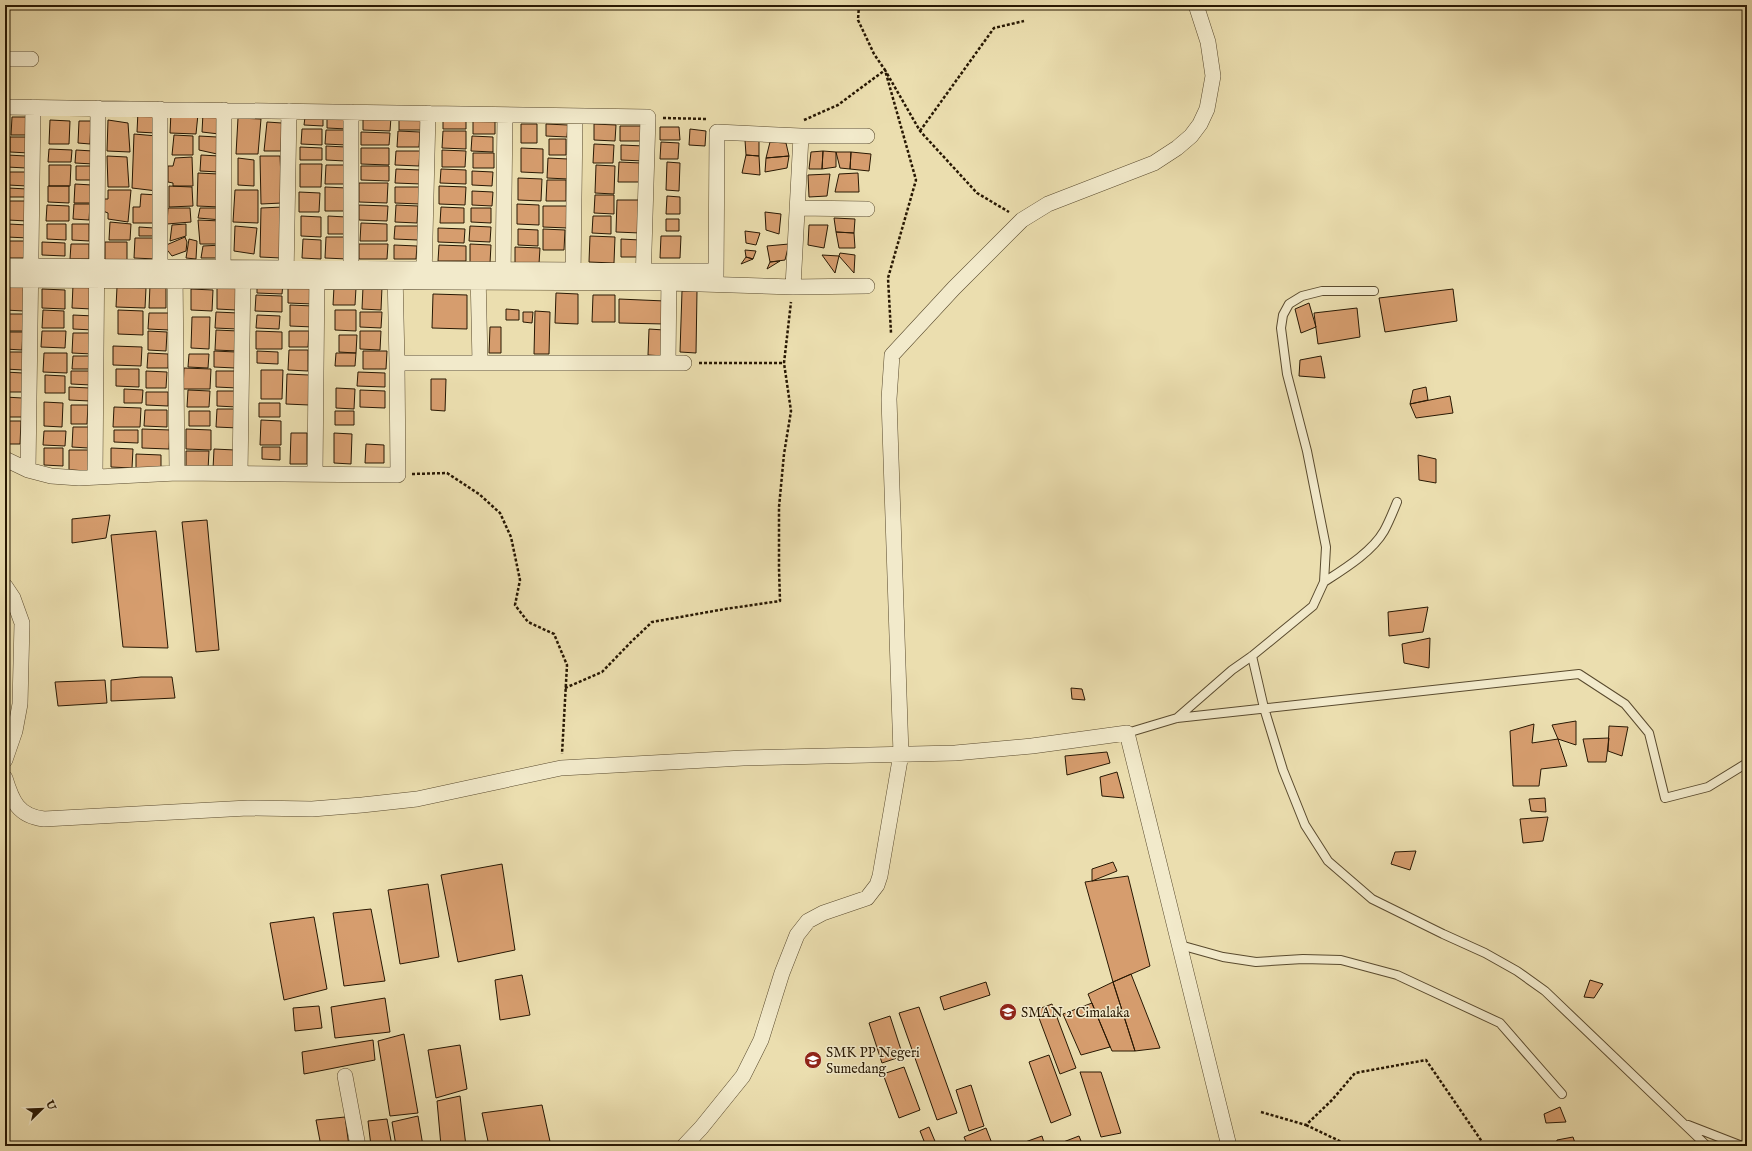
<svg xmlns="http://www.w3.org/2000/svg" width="1752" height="1151" viewBox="0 0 1752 1151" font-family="'IM FELL English',serif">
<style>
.building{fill:#d69d6e;stroke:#281803}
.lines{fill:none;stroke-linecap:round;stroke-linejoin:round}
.service-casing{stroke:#594a2e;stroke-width:10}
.minor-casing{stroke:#594a2e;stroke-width:16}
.path{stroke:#281803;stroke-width:2.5;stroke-dasharray:3 2;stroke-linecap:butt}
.service{stroke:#f2eacb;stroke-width:8}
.minor{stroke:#f2eacb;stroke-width:15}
.labels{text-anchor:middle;stroke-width:3;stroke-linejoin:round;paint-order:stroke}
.poi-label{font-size:14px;fill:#281803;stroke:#f2eacb;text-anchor:start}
</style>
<rect width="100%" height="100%" fill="#ebdeaf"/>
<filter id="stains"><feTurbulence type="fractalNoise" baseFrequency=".005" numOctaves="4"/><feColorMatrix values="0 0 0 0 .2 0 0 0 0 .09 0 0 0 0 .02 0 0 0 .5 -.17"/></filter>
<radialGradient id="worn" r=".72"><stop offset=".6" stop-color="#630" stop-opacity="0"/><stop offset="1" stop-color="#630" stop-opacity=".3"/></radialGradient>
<path class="building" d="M138,111L154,113L155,133L137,132Z
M171,112L198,114L196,134L170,133Z
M203,113L220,114L219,134L202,132Z
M327,114L347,115V129L327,128Z
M399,115H423V130H399Z
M5,116H7L6,133H5Z
M363,116L391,117L390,131L363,130Z
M443,116L466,117V129H443Z
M12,117H26V135H11Z
M305,117H323V126L304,125Z
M238,118L261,119L258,154H236Z
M473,119L495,120V134H473Z
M50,120L70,121L69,144H49Z
M108,120L128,123L130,152L107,151Z
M79,121H91L90,144L78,143Z
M267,122L282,123L281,151H264Z
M521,124H537V143H521Z
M546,124L568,125L567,137L546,136Z
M594,124L616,125L615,141L594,140Z
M620,126H642V141H620Z
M660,127H679L680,140H660Z
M302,129H322V145L301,144Z
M690,129L706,131L705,146L689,145Z
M326,130H346V145L325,144Z
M398,131L420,132L419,147H397Z
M443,131H466V149L442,148Z
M361,132L390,133L389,145H361Z
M134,134L157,136V191L132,188Z
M174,135L193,136V155H172Z
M199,136L217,137V154L199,150Z
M472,136L493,137V152L471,151Z
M10,137H30L29,153L10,152Z
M549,139H566V155H549Z
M745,140H759V156L746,155Z
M661,142L679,143L678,159H660Z
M770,142L786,143L789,156L766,158Z
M594,144L614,145L613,163H593Z
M621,145L644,146L643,161L621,160Z
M326,146L346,147L345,161L326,160Z
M300,147L322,148V160H300Z
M361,148H389V165L361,164Z
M521,148L543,149V173L521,172Z
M49,149L72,150L71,162H48Z
M76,150L93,151V164L75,163Z
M442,150L466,151L465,167H442Z
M396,151H420L419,166L395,165Z
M823,151L822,169H809L811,152Z
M823,151L836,152V167L822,169Z
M836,152H851L850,169L840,168Z
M851,152L871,154L869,171L850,169Z
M473,153H494V168H473Z
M7,155L26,156V168L7,167Z
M201,155L219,156V172L200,171Z
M746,155L759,156L760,175L742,173Z
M107,156L127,157L129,187H108Z
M260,156H280L282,203L261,204Z
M789,156L787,168L765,172L766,158Z
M192,157L193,186H173V183L168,182V166H173L175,158Z
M238,158L254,160V186L238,185Z
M548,158L568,159V179L547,178Z
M619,162L641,163L640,182H618Z
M667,162L680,163L679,191L666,190Z
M300,164H322L321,187H300Z
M49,165H71L70,186H49Z
M326,165H346L345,184H325Z
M596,165L615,166L614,194L595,193Z
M76,166H92L91,180H76Z
M361,166H389V181L361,180Z
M396,169L421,170V184L395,183Z
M441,169L466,170V184L440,183Z
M472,171L493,172L492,186L472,185Z
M8,172H27V186L8,185Z
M198,173L219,174L220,207L197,206Z
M858,173L859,192H835L839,174Z
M830,174L827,196L809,197L808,175Z
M518,178L542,179L541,201L518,200Z
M547,180H566V201H546Z
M359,183H388L387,203L359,202Z
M75,184L92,185V203H74Z
M48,186H69V203L48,202Z
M169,186L192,187L193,206L169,207Z
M439,186L466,187L465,205L439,204Z
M325,187L347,188V211H325Z
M395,187H420V204L395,203Z
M8,188L28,189V197H7Z
M108,190H131L128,222L108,219V213L103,211V199H108Z
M235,190H258V223L233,222Z
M472,191L493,192L492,206L472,205Z
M299,192L320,193L319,212H299Z
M141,194L158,195V223H133V207H140Z
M595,195H614V214L594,213Z
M667,196L680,197V214H666Z
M617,200H640V233L616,232Z
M8,201H27V221L8,220Z
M74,204H90L89,220L73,219Z
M517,204L539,205V225L517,224Z
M47,205L69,206V221H46Z
M359,205L388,206L387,221L359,220Z
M396,205L418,206L417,223L395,222Z
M543,206H568V228L543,227Z
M283,207L281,258L260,257L261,208Z
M441,207L464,208V223H440Z
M168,208H190L191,222L167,224Z
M200,208H222V220L198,218Z
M471,208H491V223L471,222Z
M765,212L781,214L779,234L766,230Z
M301,216L321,217V237L301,236Z
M328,216L346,217L345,234H328Z
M593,216H611V234L592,233Z
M834,218L855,219L854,233L836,232Z
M666,219H679V231H666Z
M198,220L221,221V244H200Z
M110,222L131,224L130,240H109Z
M361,223L387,224V241H360Z
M8,224L28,225V238L7,237Z
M47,224H66V240L47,239Z
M72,224H89V241L72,240Z
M186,224V236L170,241L172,225Z
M809,225H828L824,248L808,245Z
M235,226L257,228L254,254L234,251Z
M395,226H418V240L394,239Z
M470,226L491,227L490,242L469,241Z
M139,227L154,228L153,236H139Z
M438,228L465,229L464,243L438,242Z
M518,229L538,230V246L518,245Z
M543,229L565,230L564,250H543Z
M745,231L760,233L756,245L746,243Z
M836,232L854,233L855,248H839Z
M590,236L615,237L614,263L589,262Z
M661,236H681L680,258H660Z
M185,237L187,242L186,251L172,256L164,246Z
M326,237H347V259L325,258Z
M135,238H157L156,259L134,258Z
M189,239L197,241L196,259L186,258Z
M303,239L321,240V259L302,258Z
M621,239L640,240V257H621Z
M9,241H26V258H9Z
M42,242L65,243V256L42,255Z
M105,242H127V260L105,261Z
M71,244H89V259H70Z
M359,244H388L387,259H359Z
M470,244L491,245L490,263H470Z
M789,244L785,260L770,262L767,246Z
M222,245L220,258H201L203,246Z
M394,245L417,246L416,259H394Z
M439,245L466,246V261H438Z
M515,247L540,248L539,264L515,263Z
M745,250L756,251L753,259L746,257Z
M840,253L855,255L854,273L839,256Z
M822,255L839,256L835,273Z
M746,257L753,259L741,264Z
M780,261L767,269L770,262Z
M257,282L283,283L282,294L257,293Z
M288,282L313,283V304L288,303Z
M5,284L25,285L24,311L5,310Z
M73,285H93L92,309L72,308Z
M150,285L166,286V308H149Z
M217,286H237L236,310L217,309Z
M117,287L146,288L145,308L116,307Z
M334,287L356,288L355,305H333Z
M363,287H382L381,310L362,309Z
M42,289L65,290V309L42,308Z
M191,289L213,290L212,311L191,310Z
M1453,289L1457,321L1385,332L1379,298Z
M682,291H697L696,353L680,352Z
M556,293L578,294V324L555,323Z
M433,294L467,295V329L432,328Z
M256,295L282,296V312L255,311Z
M593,295H615V322H592Z
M619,299L665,301L664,324L619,323Z
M1309,303L1316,327L1301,333L1295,309Z
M290,305L313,306V327L290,326Z
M1357,308L1360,337L1318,344L1314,313Z
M506,309L519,310V320H506Z
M43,310L64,311V328H42Z
M118,310L143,311V335L118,334Z
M335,310H356V331L335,330Z
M535,311L550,312L549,354H534Z
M216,312L238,313L237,329L215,328Z
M360,312H382L381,328L360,327Z
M523,312H533L532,323L523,322Z
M149,313H170L169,330L148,329Z
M5,314H25L24,331H5Z
M73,315L94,316L93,330L73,329Z
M257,315L280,316L279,329L256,328Z
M192,317H210L209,349L191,348Z
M490,327H501V353H489Z
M649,329L664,330V356L648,355Z
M216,330L238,331V351L215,350Z
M42,331H66L65,348L41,347Z
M148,331L167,332L166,351L148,350Z
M256,331L282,332V349H256Z
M289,331H309L308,347H289Z
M360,331H381L380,350L360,349Z
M5,332H23L22,350L5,349Z
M73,333H93L92,354L72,353Z
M339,335H357L356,353L339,352Z
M113,346L142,347L141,366L113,365Z
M289,350H308V371L288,370Z
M214,351L236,352L235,368L214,367Z
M257,351L278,352V364L257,363Z
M363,351H387L386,369H363Z
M5,352H23V370L5,369Z
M44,353H67V373L43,372Z
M148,353L168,354V368H147Z
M336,353H356L355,366H335Z
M189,354H209L208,368L188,367Z
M73,356H93V369H72Z
M1321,356L1325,378L1299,376L1300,360Z
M184,368L211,369L210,389H183Z
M116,369H139V387L116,386Z
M261,370H283L282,399H261Z
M71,371H91V385L71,384Z
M146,371L167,372L166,388H146Z
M216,371H237V388L216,387Z
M5,372L23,373L22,392H5Z
M358,372L385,373V387L357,386Z
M287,374L309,375V405L286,404Z
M45,375L65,376V393H45Z
M431,379H446L445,411L431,410Z
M69,387L90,388V401L69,400Z
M1426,387L1428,400L1410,404L1413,390Z
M336,388L355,389L354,409L336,408Z
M124,389L143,390L142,403H124Z
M188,390L210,391L209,407H187Z
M360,390L385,391V408L360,407Z
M217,391H236V407L217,406Z
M146,392H168V406L146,405Z
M1450,396L1453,413L1416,418L1410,404Z
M5,397L22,398V417H5Z
M44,402L63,403L62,427L44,426Z
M259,403H280V417H259Z
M71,405H88L87,424H71Z
M114,407L141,408L140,427H113Z
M217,409H238V428L216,427Z
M145,410H167V427L144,426Z
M189,411H210V426H189Z
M335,411H354V425H335Z
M261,420L281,421V445H260Z
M5,421H21L20,444H5Z
M73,427H89L88,448L72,447Z
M142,429L170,430L169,449L142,448Z
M186,429L211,430V450L186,449Z
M114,430H138V443L114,442Z
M44,431H66L65,446L43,445Z
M291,433H307V464H290Z
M334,433L352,434L351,464L334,463Z
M366,444L384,445V463H365Z
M262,447H280V460L262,459Z
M44,448H63V466L44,465Z
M111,448L133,449L132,468L111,467Z
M214,449L235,450V469H213Z
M69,450H88V471L69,470Z
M186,451H209L208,470H186Z
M136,454L161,455V469L136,468Z
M1418,455L1436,459V483L1419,480Z
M110,515L106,538L72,543V519Z
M207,520L219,650L196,652L182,522Z
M156,531L168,648L123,647L111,535Z
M1428,607L1423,632L1389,636L1388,612Z
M1430,638L1429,668L1404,663L1402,644Z
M141,677H172L175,698L111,701V680Z
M105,680L107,703L58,706L55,682Z
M1071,688L1082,689L1085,700L1072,699Z
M1576,721V745L1558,739L1552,725Z
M1534,724L1532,743L1558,739L1567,766L1541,769L1539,786H1513L1510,731Z
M1609,726L1628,727L1622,756L1608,751Z
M1609,738L1606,762H1588L1583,739Z
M1107,752L1110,763L1067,775L1065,756Z
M1117,772L1124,798L1102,796L1100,777Z
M1545,798L1546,812L1531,811L1529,799Z
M1548,817L1543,841L1523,843L1520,819Z
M1416,851L1410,870L1391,864L1395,852Z
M1113,862L1117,871L1092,881V869Z
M502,864L515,950L458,962L441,875Z
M1128,876L1150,966L1113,982L1085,882Z
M428,884L439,957L400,964L388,890Z
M371,909L385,981L344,986L333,913Z
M314,917L327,989L284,1000L270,923Z
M1131,974L1160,1048L1135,1051L1113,982Z
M522,975L530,1015L500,1020L495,980Z
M1590,980L1603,984L1594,998L1584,997Z
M986,982L990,995L944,1010L940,997Z
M1113,982L1135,1051H1112L1088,994Z
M385,998L390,1032L335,1038L331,1007Z
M1092,1003L1110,1047L1081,1055L1063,1014Z
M1052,1004L1076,1068L1060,1074L1036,1010Z
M319,1006L322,1028L295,1031L293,1008Z
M919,1007L957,1113L937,1120L899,1013Z
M890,1016L903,1056L882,1063L869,1023Z
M404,1034L418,1113L390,1116L378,1041Z
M373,1040L375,1060L304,1074L302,1052Z
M460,1045L467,1089L436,1098L428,1050Z
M1049,1055L1071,1115L1051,1123L1029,1062Z
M904,1067L920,1110L899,1118L883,1074Z
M1080,1072H1101L1121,1133L1101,1137Z
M971,1085L984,1126L969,1131L956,1090Z
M460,1096L466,1146H441L437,1101Z
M542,1105L551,1146H489L482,1113Z
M1560,1107L1566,1122L1546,1123L1544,1114Z
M418,1116L423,1146H396L392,1122Z
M345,1117L349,1146H321L316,1120Z
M387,1119L392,1146H371L368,1121Z
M929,1127L937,1146H926L920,1131Z
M986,1128L993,1146H968L964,1137Z
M1042,1136L1045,1146H1014Z
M1079,1136L1083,1146H1059L1058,1144Z
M1573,1137L1576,1146H1556L1557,1140Z"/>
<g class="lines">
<defs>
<path id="service" d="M1324,582C1344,569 1372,552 1384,531C1389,522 1393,512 1397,502
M1252,656L1264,708L1283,770L1305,825L1328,861L1372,899L1443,934L1485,953L1517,971L1545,991L1707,1146
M1177,718L1232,670L1252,656L1313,606L1324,582L1326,547L1307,451L1287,374L1281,328L1283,315L1289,304L1302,296L1322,291H1374
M1127,733L1177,718L1579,674L1625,704L1649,733L1665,798L1708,787L1747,763
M1180,945L1223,957L1256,962L1303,959L1341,960L1397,975L1500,1023L1562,1094
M1688,1125L1742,1146"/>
<path id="minor" d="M5,59H31
M5,107L648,117L643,283
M160,109V276
M351,112V277
M798,208L867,209
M5,266L716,271
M175,270L177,473
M395,272L397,363
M478,272L480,363
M223,277L224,110
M286,278L289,111
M424,278L428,113
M503,278L505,115
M573,279L575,116
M5,280L669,283L793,287L867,286
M716,280L717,132L801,136H867
M793,287L801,136
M668,363L669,273
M5,459L28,470L51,476L79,478L177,473L398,475L397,363H684
M28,470L33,107
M240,474L243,273
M315,474L317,271
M95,477L98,108
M5,586L13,598L22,623L20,704L15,731L5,760
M5,778C12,801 18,816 44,819L248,808L312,809L362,805L417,799L561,768L743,758L955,753L1032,746L1127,733L1229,1146
M345,1076L358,1146
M684,1146L701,1128L743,1076L761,1040L782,973L797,935L808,921L823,913L867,898L877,885L880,876L901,754L889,399L892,355L954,288L1022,220L1048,204L1154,163L1177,148L1191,136L1200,124L1207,109L1213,76L1208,42L1196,5"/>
</defs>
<use href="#service" class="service-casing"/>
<use href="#minor" class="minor-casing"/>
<path class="path" d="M859,5L858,20L874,54L885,70L916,180L888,278L891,333
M663,118L708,119
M804,120L838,105L885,70L920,131L977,193L1009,212
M920,131L994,28L1024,21
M699,363H784
M412,474L447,473L479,494L500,513L511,537L520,580L515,605L528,622L554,634L567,665L562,754
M565,688L602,672L631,642L652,622L725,609L780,601L779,569V507L784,454L791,411L784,363L791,302
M1261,1112L1306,1125L1332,1100L1355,1073L1426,1060L1485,1146
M1306,1125L1350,1146"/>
<use href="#service" class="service"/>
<use href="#minor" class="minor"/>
</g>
<defs>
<symbol id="school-disc" viewBox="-11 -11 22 22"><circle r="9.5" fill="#8f2418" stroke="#f2eacb"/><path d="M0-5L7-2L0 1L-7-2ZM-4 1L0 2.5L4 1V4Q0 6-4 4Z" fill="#fff"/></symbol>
</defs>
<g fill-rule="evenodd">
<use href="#school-disc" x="998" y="1002" width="20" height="20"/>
<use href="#school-disc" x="803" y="1050" width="20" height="20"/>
</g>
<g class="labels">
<g class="poi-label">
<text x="1021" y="1017">SMAN 2 Cimalaka</text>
<text x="826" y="1057">SMK PP Negeri<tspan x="826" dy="16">Sumedang</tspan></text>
</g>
</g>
<rect width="1752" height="1151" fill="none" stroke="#ebdeaf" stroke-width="20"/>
<rect x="6" y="6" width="1740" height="1139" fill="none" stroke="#281803" stroke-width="2"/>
<rect x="10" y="10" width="1732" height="1131" fill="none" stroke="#281803"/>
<g transform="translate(42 1109) rotate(67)" stroke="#f2eacb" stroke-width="3" paint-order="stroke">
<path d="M0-3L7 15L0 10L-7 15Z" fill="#281803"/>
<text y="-6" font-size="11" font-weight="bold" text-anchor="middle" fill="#281803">U</text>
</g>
<rect width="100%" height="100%" filter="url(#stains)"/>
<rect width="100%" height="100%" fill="url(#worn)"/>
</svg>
